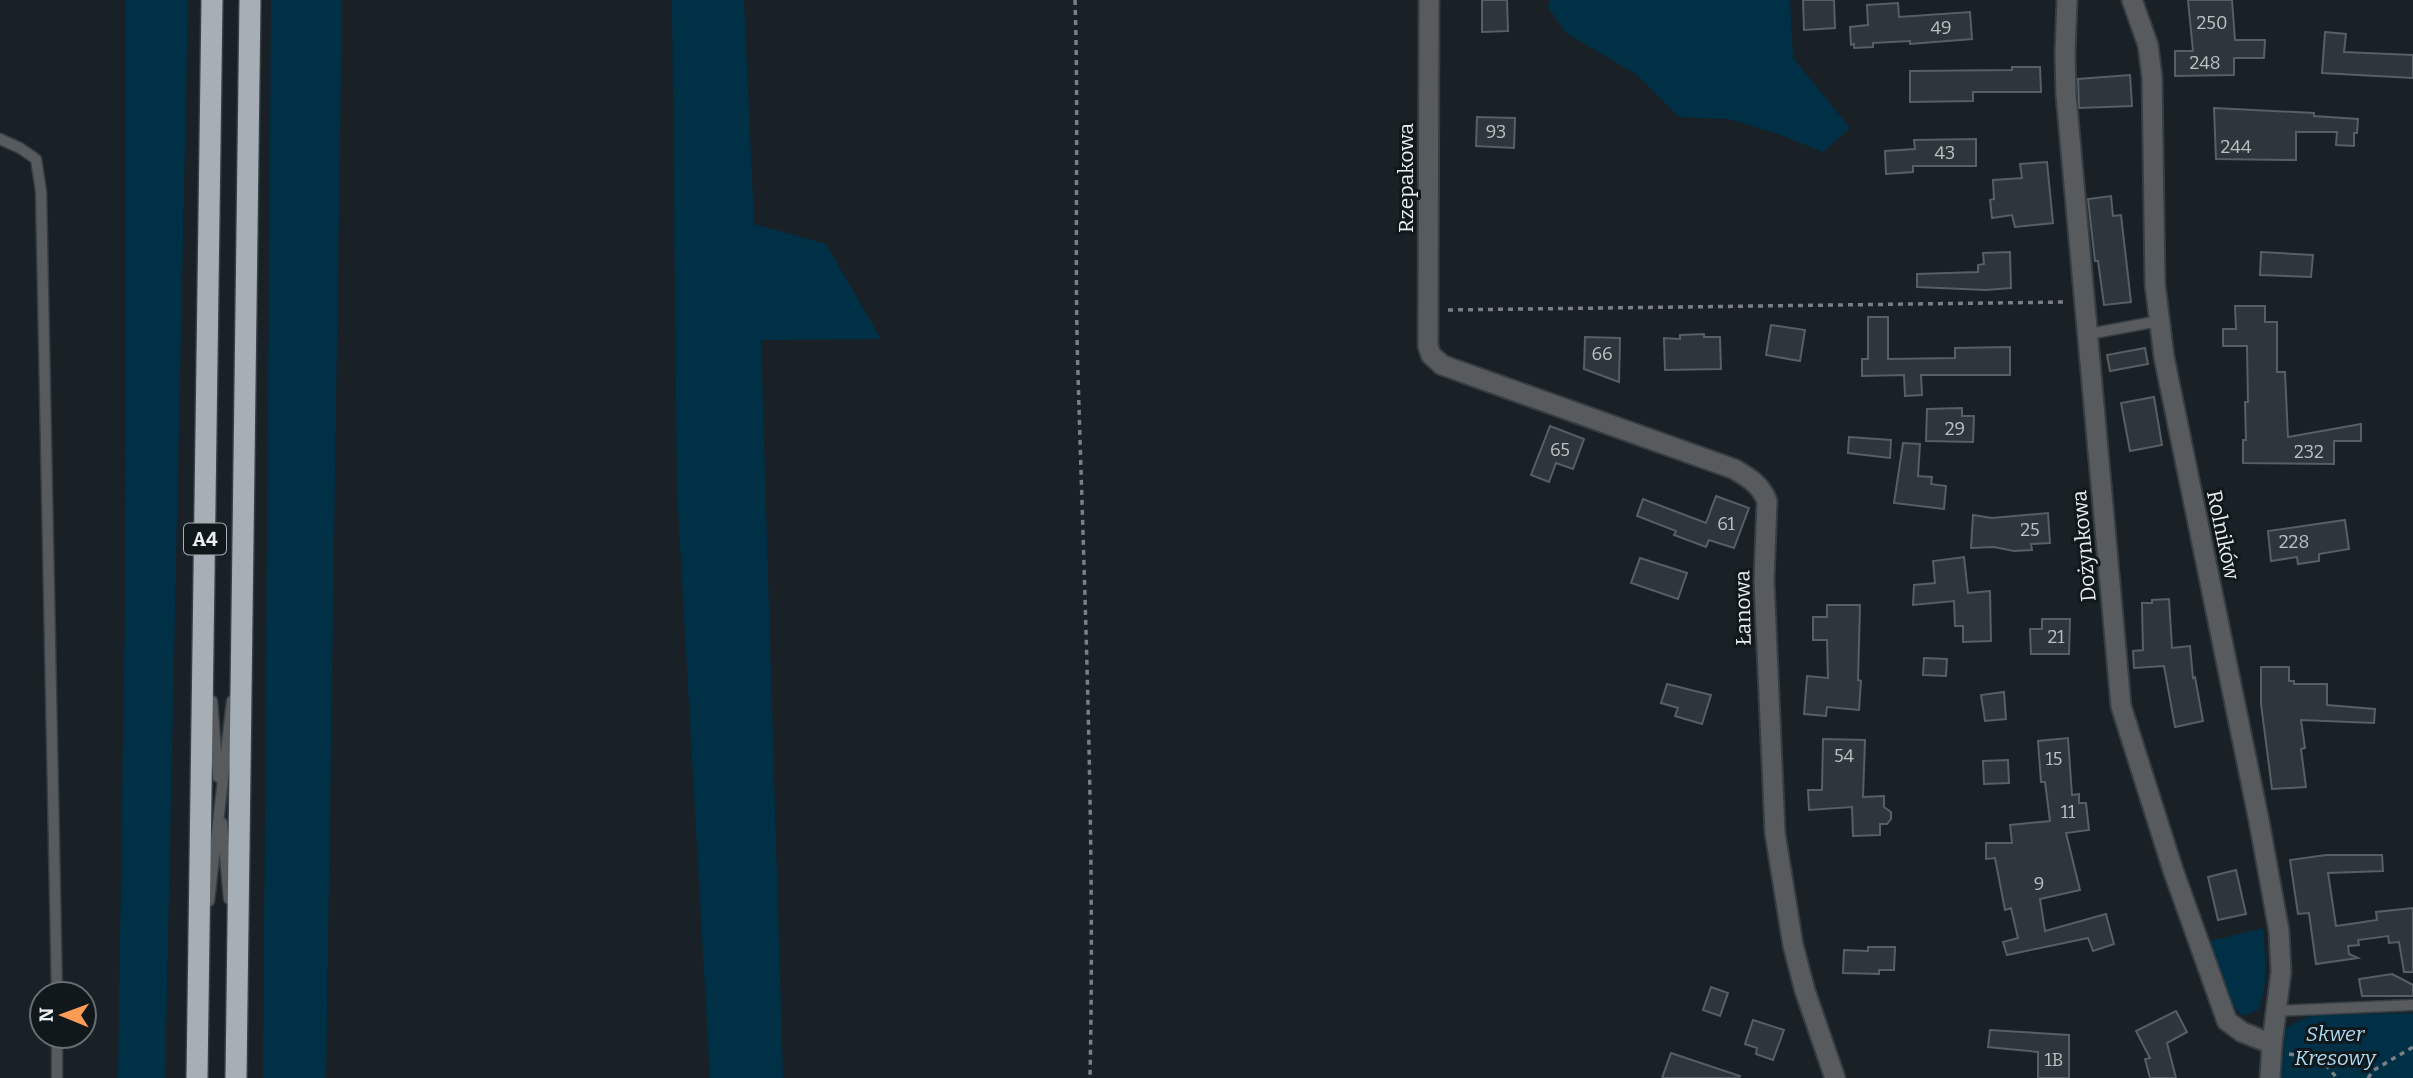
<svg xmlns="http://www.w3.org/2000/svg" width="2413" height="1078" viewBox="0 0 2413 1078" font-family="Bitter,serif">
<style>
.green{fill:#003046}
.building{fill:#2e363b;stroke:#565f65;stroke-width:2}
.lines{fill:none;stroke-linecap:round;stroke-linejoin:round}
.service-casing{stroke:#363e43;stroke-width:13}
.minor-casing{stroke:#363e43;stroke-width:23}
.tertiary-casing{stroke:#363e43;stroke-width:23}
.motorway-casing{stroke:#363e43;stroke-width:24}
.path{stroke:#797f84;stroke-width:3.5;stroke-dasharray:5 5;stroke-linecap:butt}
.service{stroke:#575b5e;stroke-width:10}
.minor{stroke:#575b5e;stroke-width:19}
.tertiary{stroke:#575b5e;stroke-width:19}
.motorway{stroke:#a5afb5;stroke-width:21}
.labels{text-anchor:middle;stroke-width:6;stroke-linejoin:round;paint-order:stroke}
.number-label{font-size:18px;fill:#bac0c4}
.shield{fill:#10181c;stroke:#a8aeb2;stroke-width:2}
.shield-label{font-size:19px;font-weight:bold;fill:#e9eef2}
.street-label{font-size:21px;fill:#e9eef2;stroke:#10181c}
.park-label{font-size:21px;font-style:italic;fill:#afd8f0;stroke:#10181c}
</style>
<rect width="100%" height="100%" fill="#192126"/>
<path class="green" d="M126,0H188L165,1078H118L125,606Z
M271,0H342L326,1078H263Z
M672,0H744L754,224L826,244L881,339L761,340L783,1078H710L677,491Z
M1550,0H1790L1793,58L1850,128L1823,152L1778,134L1729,119L1679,117L1636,74L1566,33L1548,7Z
M2263,928C2265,955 2269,986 2258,1010L2243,1016C2226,1005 2217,960 2210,941Z
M2413,1013V1078H2281L2285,1028L2312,1015Z"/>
<path class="building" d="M1482,0H1507L1508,31L1482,32Z
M1803,0H1834L1835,28L1804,30Z
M2188,0H2232L2235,40H2265L2264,58H2234V75L2175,76V51H2193Z
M1898,3L1899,17L1970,12L1972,39L1910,44V41L1873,43V47L1854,48V44L1851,45L1850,27L1868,25L1867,5Z
M2325,32L2346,34L2344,52L2413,55V78L2322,73Z
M2012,67H2040L2041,92H1973V101L1910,102V71L2012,70Z
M2130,75L2132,106L2079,108L2078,79Z
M2214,108L2314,113V116L2358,119L2357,133H2354V146L2336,145L2337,132H2296V160L2216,159Z
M1477,117L1515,118L1514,148L1476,146Z
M1976,139V166H1913V172L1886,174L1885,151L1915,149L1914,140Z
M2047,162L2053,223L2015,227L2012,215L1992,218L1990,200L1994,199L1993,180L2022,178L2020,164Z
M2111,196L2113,216L2121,215L2131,302L2104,305L2098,261H2095L2088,199Z
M2010,252L2011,288L1986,290L1917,287V274L1978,272V265L1984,264L1983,253Z
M2261,252L2313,255L2311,277L2260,275Z
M2235,306H2265V322H2277V372H2285L2288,437L2361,424V441H2334V464L2243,463V440H2246L2245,402H2248L2247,346H2223V329H2236Z
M1868,317H1888V359L1955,358V348L2010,347V375H1921L1922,395L1905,396L1904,375L1862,376V359H1868Z
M1771,325L1805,330L1800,361L1766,355Z
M1704,334V337H1720L1721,369L1665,370L1664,338L1680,339V335Z
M1585,337L1620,338L1619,382L1584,369Z
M2145,348L2148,364L2110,371L2107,355Z
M2154,397L2162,445L2130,451L2121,403Z
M1962,408V416H1974L1973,442L1926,441L1927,409Z
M1550,426L1584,439L1573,469L1556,463L1549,482L1531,475Z
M1849,437L1891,440L1890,458L1848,453Z
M1903,443L1920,444L1918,476L1932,477L1931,484L1946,486L1944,509L1894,503Z
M1716,496L1749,508L1734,548L1709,540L1706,547L1674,535L1676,531L1637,516L1643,499L1706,523Z
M2048,513L2050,543L2031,544L2032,550L2014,551L1994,547L1971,548L1973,515L1992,518Z
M2345,520L2349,549L2319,554V561L2298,564L2297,557L2271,561L2268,531Z
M1964,557L1968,593L1990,591L1991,641L1963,642V626H1955L1954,601L1913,605L1914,585L1935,583L1933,561Z
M1640,558L1687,573L1678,599L1631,583Z
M2169,599L2172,648L2190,646L2193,678L2195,677L2203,721L2175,727L2164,666L2134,668L2133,651L2143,650L2142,603H2152V600Z
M1827,605H1860L1858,680L1861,681L1859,710L1827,707L1826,716L1804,714L1807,676L1828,678L1827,640H1813V617H1827Z
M2042,619H2070L2069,654H2031L2030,629H2042Z
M1924,658L1947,659L1946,676L1923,675Z
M2261,667H2289V681H2294V684H2327V705L2375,709L2374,723L2301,720L2305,748L2301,749L2306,787L2272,789L2261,704Z
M1667,684L1711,695L1702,724L1675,716L1678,708L1661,703Z
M2004,692L2006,719L1985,721L1981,695Z
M2068,738L2072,795L2079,794V803H2086L2089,830L2066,833L2080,890L2040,899L2045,931L2106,914L2114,944L2093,951L2088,938L2007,955L2003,942L2018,938L2011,908L2005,910L1995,858L1986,859V843H2012L2010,825L2050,821L2045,782H2041L2038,741Z
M1823,739L1865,740L1863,797L1884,796V807L1891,812V819L1887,824H1880V835L1853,836L1852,807L1809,810L1808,790H1822Z
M2008,760L2009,783L1984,784L1983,761Z
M2326,855H2382L2383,871L2328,873L2336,926L2377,920L2376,912L2413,908V972H2404L2399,942L2389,943L2388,936L2358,940L2359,945L2348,946L2349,954L2358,958L2316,964L2309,913L2298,914L2290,860Z
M2236,870L2246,914L2218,920L2208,877Z
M1868,947H1895L1894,970H1879V974L1843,973L1844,950L1868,951Z
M2392,974L2413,985V996H2362L2359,979Z
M1711,987L1728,993L1720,1016L1703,1010Z
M2176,1011L2187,1032L2167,1043L2176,1078H2150L2145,1059L2150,1058L2136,1031Z
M1753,1020L1784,1030L1773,1060L1756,1054L1757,1048L1745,1044Z
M1990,1030L2069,1035V1078H2038V1052L1988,1047Z
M1671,1053L1740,1076L1739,1078H1662Z"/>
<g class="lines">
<defs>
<path id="service" d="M0,139L20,148L36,159L41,191L57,994
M2089,334L2159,321
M212,701L218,777
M222,823L229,899
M209,901L232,701
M2277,1011L2413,1005
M57,1078V1036"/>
<path id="minor" d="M1429,0L1428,346L1431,355L1442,365L1734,469C1748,477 1761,485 1767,501L1764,580L1775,833L1793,945L1805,991L1835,1078
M2067,0L2065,54L2066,95L2121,706L2173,870L2227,1021L2242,1032L2272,1044"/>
<path id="tertiary" d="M2132,0L2148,45L2152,77L2155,284L2164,357L2259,821L2279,931L2281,972L2272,1044L2270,1078"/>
<path id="motorway" d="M197,1078L212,0
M236,1078L250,0"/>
</defs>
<use href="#service" class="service-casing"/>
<use href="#minor" class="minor-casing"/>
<use href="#tertiary" class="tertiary-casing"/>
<use href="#motorway" class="motorway-casing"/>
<path class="path" d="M1075,0C1079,124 1074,249 1078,374C1085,608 1095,843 1090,1078
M1448,310L2067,302
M2289,1054L2320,1058L2337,1078
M2368,1078L2374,1070L2413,1047"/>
<use href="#service" class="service"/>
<use href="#minor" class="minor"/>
<use href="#tertiary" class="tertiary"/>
<use href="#motorway" class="motorway"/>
</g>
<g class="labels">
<g class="number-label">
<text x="2212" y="29">250</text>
<text x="1941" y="34">49</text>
<text x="2205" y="69">248</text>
<text x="1496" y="138">93</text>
<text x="2236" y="153">244</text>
<text x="1945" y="159">43</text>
<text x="1602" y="360">66</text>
<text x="1955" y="435">29</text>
<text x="1560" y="456">65</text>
<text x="2309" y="458">232</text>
<text x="1726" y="530">61</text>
<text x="2030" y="536">25</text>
<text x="2294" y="548">228</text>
<text x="2056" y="643">21</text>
<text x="1844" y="762">54</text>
<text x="2054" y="765">15</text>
<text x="2068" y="818">11</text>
<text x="2039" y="890">9</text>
<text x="2054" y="1066">1B</text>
</g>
<rect class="shield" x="184" y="523.5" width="42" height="31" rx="5"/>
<g class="shield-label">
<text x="205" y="546">A4</text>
</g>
<g class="street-label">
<text transform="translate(1406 178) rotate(-90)" y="7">Rzepakowa</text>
<text transform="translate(2223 535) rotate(78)" y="7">Rolników</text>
<text transform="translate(2084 546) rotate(-95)" y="7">Dożynkowa</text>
<text transform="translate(1743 608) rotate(-91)" y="7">Łanowa</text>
</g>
<g class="park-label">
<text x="2335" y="1041">Skwer<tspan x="2335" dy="24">Kresowy</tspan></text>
</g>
</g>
<g transform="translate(63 1015) rotate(271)"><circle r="33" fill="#10181c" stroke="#676e72" stroke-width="2"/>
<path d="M0-5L12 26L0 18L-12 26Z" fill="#fd9c56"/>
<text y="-10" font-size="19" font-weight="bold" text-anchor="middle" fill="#e9eef2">N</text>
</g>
</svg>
